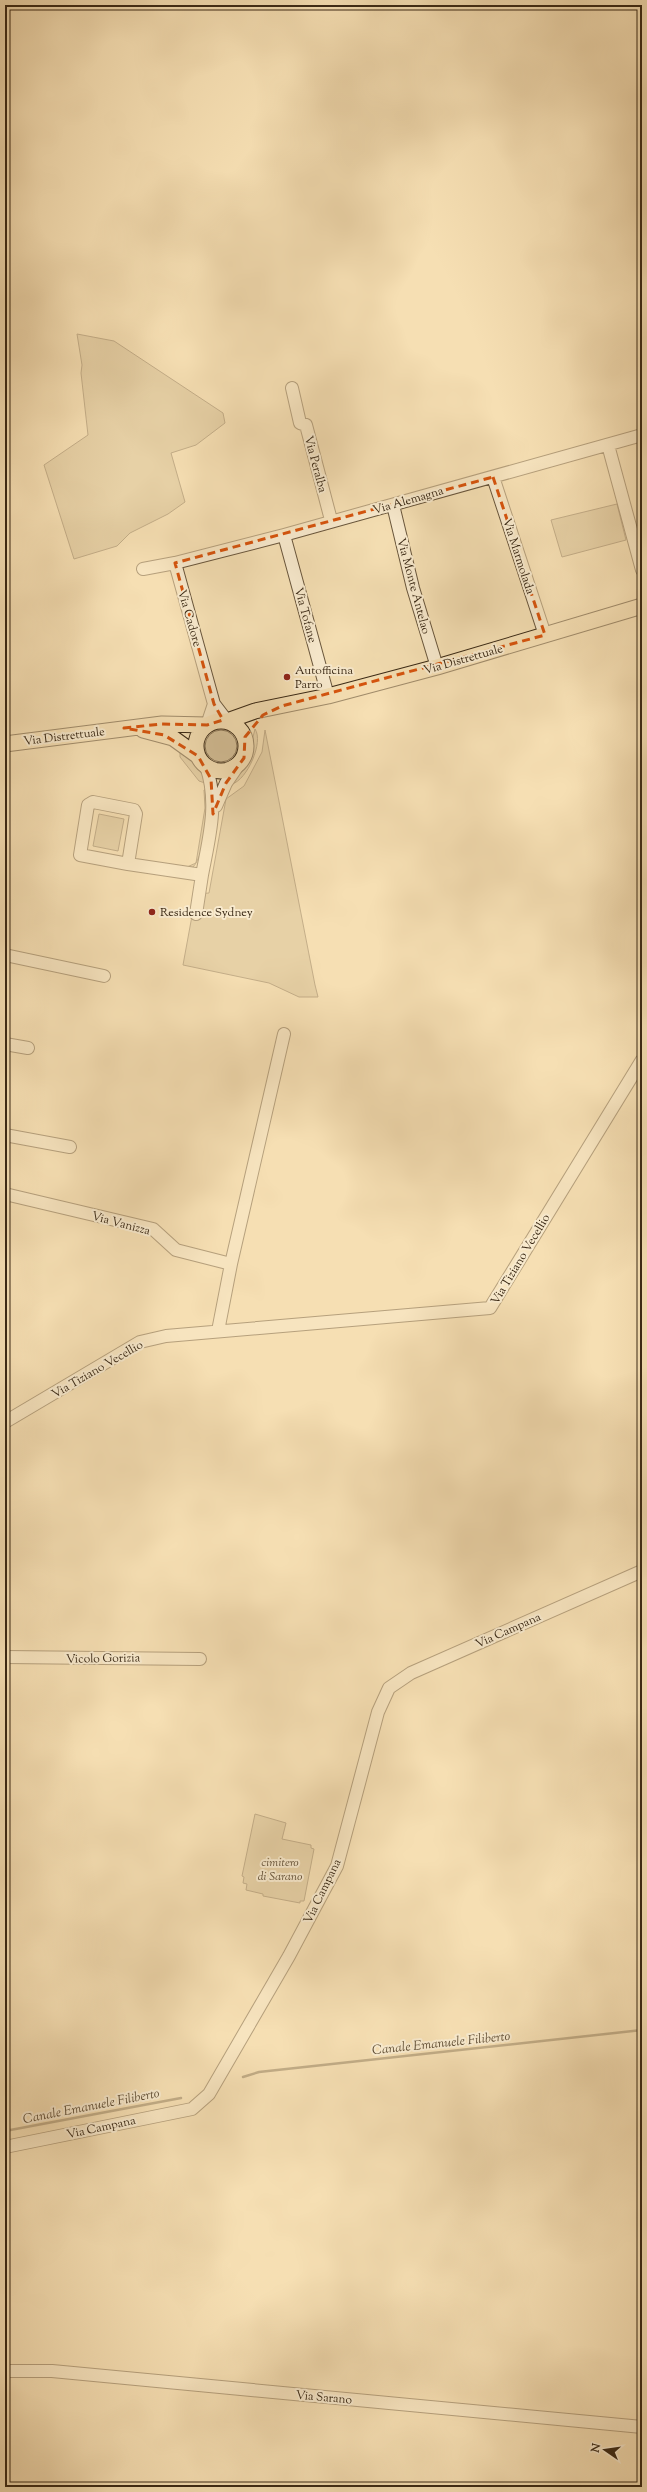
<svg xmlns="http://www.w3.org/2000/svg" width="647" height="2492" viewBox="0 0 647 2492" font-family="'Sorts Mill Goudy',serif">
<style>
.green{fill:#d5c098;stroke:#887456}
.lines{fill:none;stroke-linecap:round;stroke-linejoin:round}
.stream{stroke:#847153;stroke-width:2.5}
.minor-casing{stroke:#69563c;stroke-width:14}
.major-casing{stroke:#3a2915;stroke-width:17}
.minor{stroke:#f8eace;stroke-width:12}
.major{stroke:#f5dfb3;stroke-width:15}
.marked{fill:none;stroke:#d7540d;stroke-width:3;stroke-dasharray:8 5;stroke-linejoin:round}
.poi-dot{fill:#8f2418;stroke:#f8eace;stroke-width:1.5}
.labels{text-anchor:middle;stroke-width:4;stroke-linejoin:round;paint-order:stroke}
.street-label{font-size:12px;fill:#3a2915;stroke:#f8eace}
.poi-label{font-size:12px;fill:#3a2915;stroke:#f8eace;text-anchor:start}
.park-label{font-size:12px;font-style:italic;fill:#614f36;stroke:#f8eace}
.water-label{font-size:13px;font-style:italic;fill:#5f4d34;stroke:#f8eace}
</style>
<rect width="100%" height="100%" fill="#f5dfb3"/>
<filter id="stains"><feTurbulence type="fractalNoise" baseFrequency=".005" numOctaves="4"/><feColorMatrix values="0 0 0 0 .2 0 0 0 0 .09 0 0 0 0 .02 0 0 0 .5 -.17"/></filter>
<radialGradient id="worn" r=".72"><stop offset=".6" stop-color="#630" stop-opacity="0"/><stop offset="1" stop-color="#630" stop-opacity=".3"/></radialGradient>
<path class="green" d="M77,334L114,341L223,413L225,423L196,445L171,453L185,502L168,514L130,533L117,546L74,559L44,465L88,435L81,373L82,365Z
M617,504L626,540L562,557L551,520Z
M255,729C264,742 247,780 232,784L248,757Z
M265,730L315,985L318,997H299L269,983L183,965L196,894L209,893L226,799L244,786L262,752Z
M205 746a16 16 0 1 1 32 0a16 16 0 1 1-32 0Z
M180,750L193,758L208,784L199,781L180,757Z
M209,788C209,803 205,863 190,869L187,867L196,863L205,808L204,790Z
M99,814L124,819L118,851L93,846Z
M255,1814L286,1823L282,1839L311,1845V1848L314,1849L304,1901H300V1903L263,1896V1894L246,1890L247,1884L243,1883L244,1877L242,1876Z"/>
<g class="lines">
<path class="stream" d="M243,2077L259,2072L642,2030
M5,2131L181,2098"/>
<defs>
<path id="minor" d="M292,388L300,423L306,425L331,520
M608,445L642,570
M493,477L545,635
M393,505L413,588L437,667
M284,535L328,696
M175,563L284,535L642,435
M143,569L175,563L214,704
M207,725L214,704L227,721
M93,802L134,810L136,814L128,864L80,855L88,805Z
M216,806L226,783L239,764
M128,864L202,875C209,838 219,803 206,766
M196,914L202,875
M5,955L104,976
M5,1044L28,1048
M5,1135L70,1147
M5,1194L153,1229L176,1250L231,1264
M218,1331L231,1264L284,1034
M5,1422L140,1342L166,1336L490,1308L642,1060
M5,1657L200,1659
M5,2147L192,2109L209,2094L289,1956L337,1866L378,1712L389,1688L411,1673L642,1571
M5,2371H52L642,2427"/>
<path id="major" d="M196 746a25 25 0 1 1 50 0a25 25 0 1 1-50 0Z
M227,721L255,711L328,696L437,667L642,606
M143,730L173,738L198,756
M5,744L162,724L207,725"/>
</defs>
<use href="#minor" class="minor-casing"/>
<use href="#major" class="major-casing"/>
<use href="#minor" class="minor"/>
<use href="#major" class="major"/>
</g>
<path d="M0 0H647V2492H0ZM493,477L545,635L282,706L263,715L245,737L244,758L226,783L213,814L211,779L198,756L164,735L124,728L162,724L207,725L223,720L214,704L175,563Z" fill="#f5dfb3" fill-opacity=".55" fill-rule="evenodd"/>
<path class="marked" d="M493,477L545,635L282,706L263,715L245,737L244,758L226,783L213,814L211,779L198,756L164,735L124,728L162,724L207,725L223,720L214,704L175,563Z"/>
<g class="poi-dot">
<circle cx="287" cy="677" r="4"/>
<circle cx="152" cy="912" r="4"/>
</g>
<g class="labels">
<g class="street-label">
<text transform="translate(316 464) rotate(75)" y="4">Via Peralba</text>
<text transform="translate(408 500) rotate(-16)" y="4">Via Alemagna</text>
<text transform="translate(519 556) rotate(72)" y="4">Via Marmolada</text>
<text transform="translate(414 586) rotate(75)" y="4">Via Monte Antelao</text>
<text transform="translate(306 615) rotate(75)" y="4">Via Tofane</text>
<text transform="translate(190 618) rotate(74)" y="4">Via Cadore</text>
<text transform="translate(463 659) rotate(-16)" y="4">Via Distrettuale</text>
<text transform="translate(64 736) rotate(-7)" y="4">Via Distrettuale</text>
<text transform="translate(121 1223) rotate(15)" y="4">Via Vanizza</text>
<text transform="translate(520 1259) rotate(-59)" y="4">Via Tiziano Vecellio</text>
<text transform="translate(97 1369) rotate(-30)" y="4">Via Tiziano Vecellio</text>
<text transform="translate(508 1630) rotate(-24)" y="4">Via Campana</text>
<text transform="translate(103 1658) rotate(-1)" y="4">Vicolo Gorizia</text>
<text transform="translate(322 1891) rotate(-64)" y="4">Via Campana</text>
<text transform="translate(101 2127) rotate(-12)" y="4">Via Campana</text>
<text transform="translate(324 2397) rotate(5)" y="4">Via Sarano</text>
</g>
<g class="poi-label">
<text x="295" y="674">Autofficina<tspan x="295" dy="14">Parro</tspan></text>
<text x="160" y="916">Residence Sydney</text>
</g>
<g class="park-label">
<text x="280" y="1866">cimitero<tspan x="280" dy="14">di Sarano</tspan></text>
</g>
<g class="water-label">
<text transform="translate(441 2042) rotate(-6)" y="5">Canale Emanuele Filiberto</text>
<text transform="translate(91 2105) rotate(-11)" y="5">Canale Emanuele Filiberto</text>
</g>
</g>
<rect width="647" height="2492" fill="none" stroke="#f5dfb3" stroke-width="20"/>
<rect x="6" y="6" width="635" height="2480" fill="none" stroke="#3a2915" stroke-width="2"/>
<rect x="10" y="10" width="627" height="2472" fill="none" stroke="#3a2915"/>
<g transform="translate(605 2450) rotate(283)" stroke="#f8eace" stroke-width="3" paint-order="stroke">
<path d="M0-3L7 15L0 10L-7 15Z" fill="#3a2915"/>
<text y="-6" font-size="11" font-weight="bold" text-anchor="middle" fill="#3a2915">N</text>
</g>
<rect width="100%" height="100%" filter="url(#stains)"/>
<rect width="100%" height="100%" fill="url(#worn)"/>
</svg>
